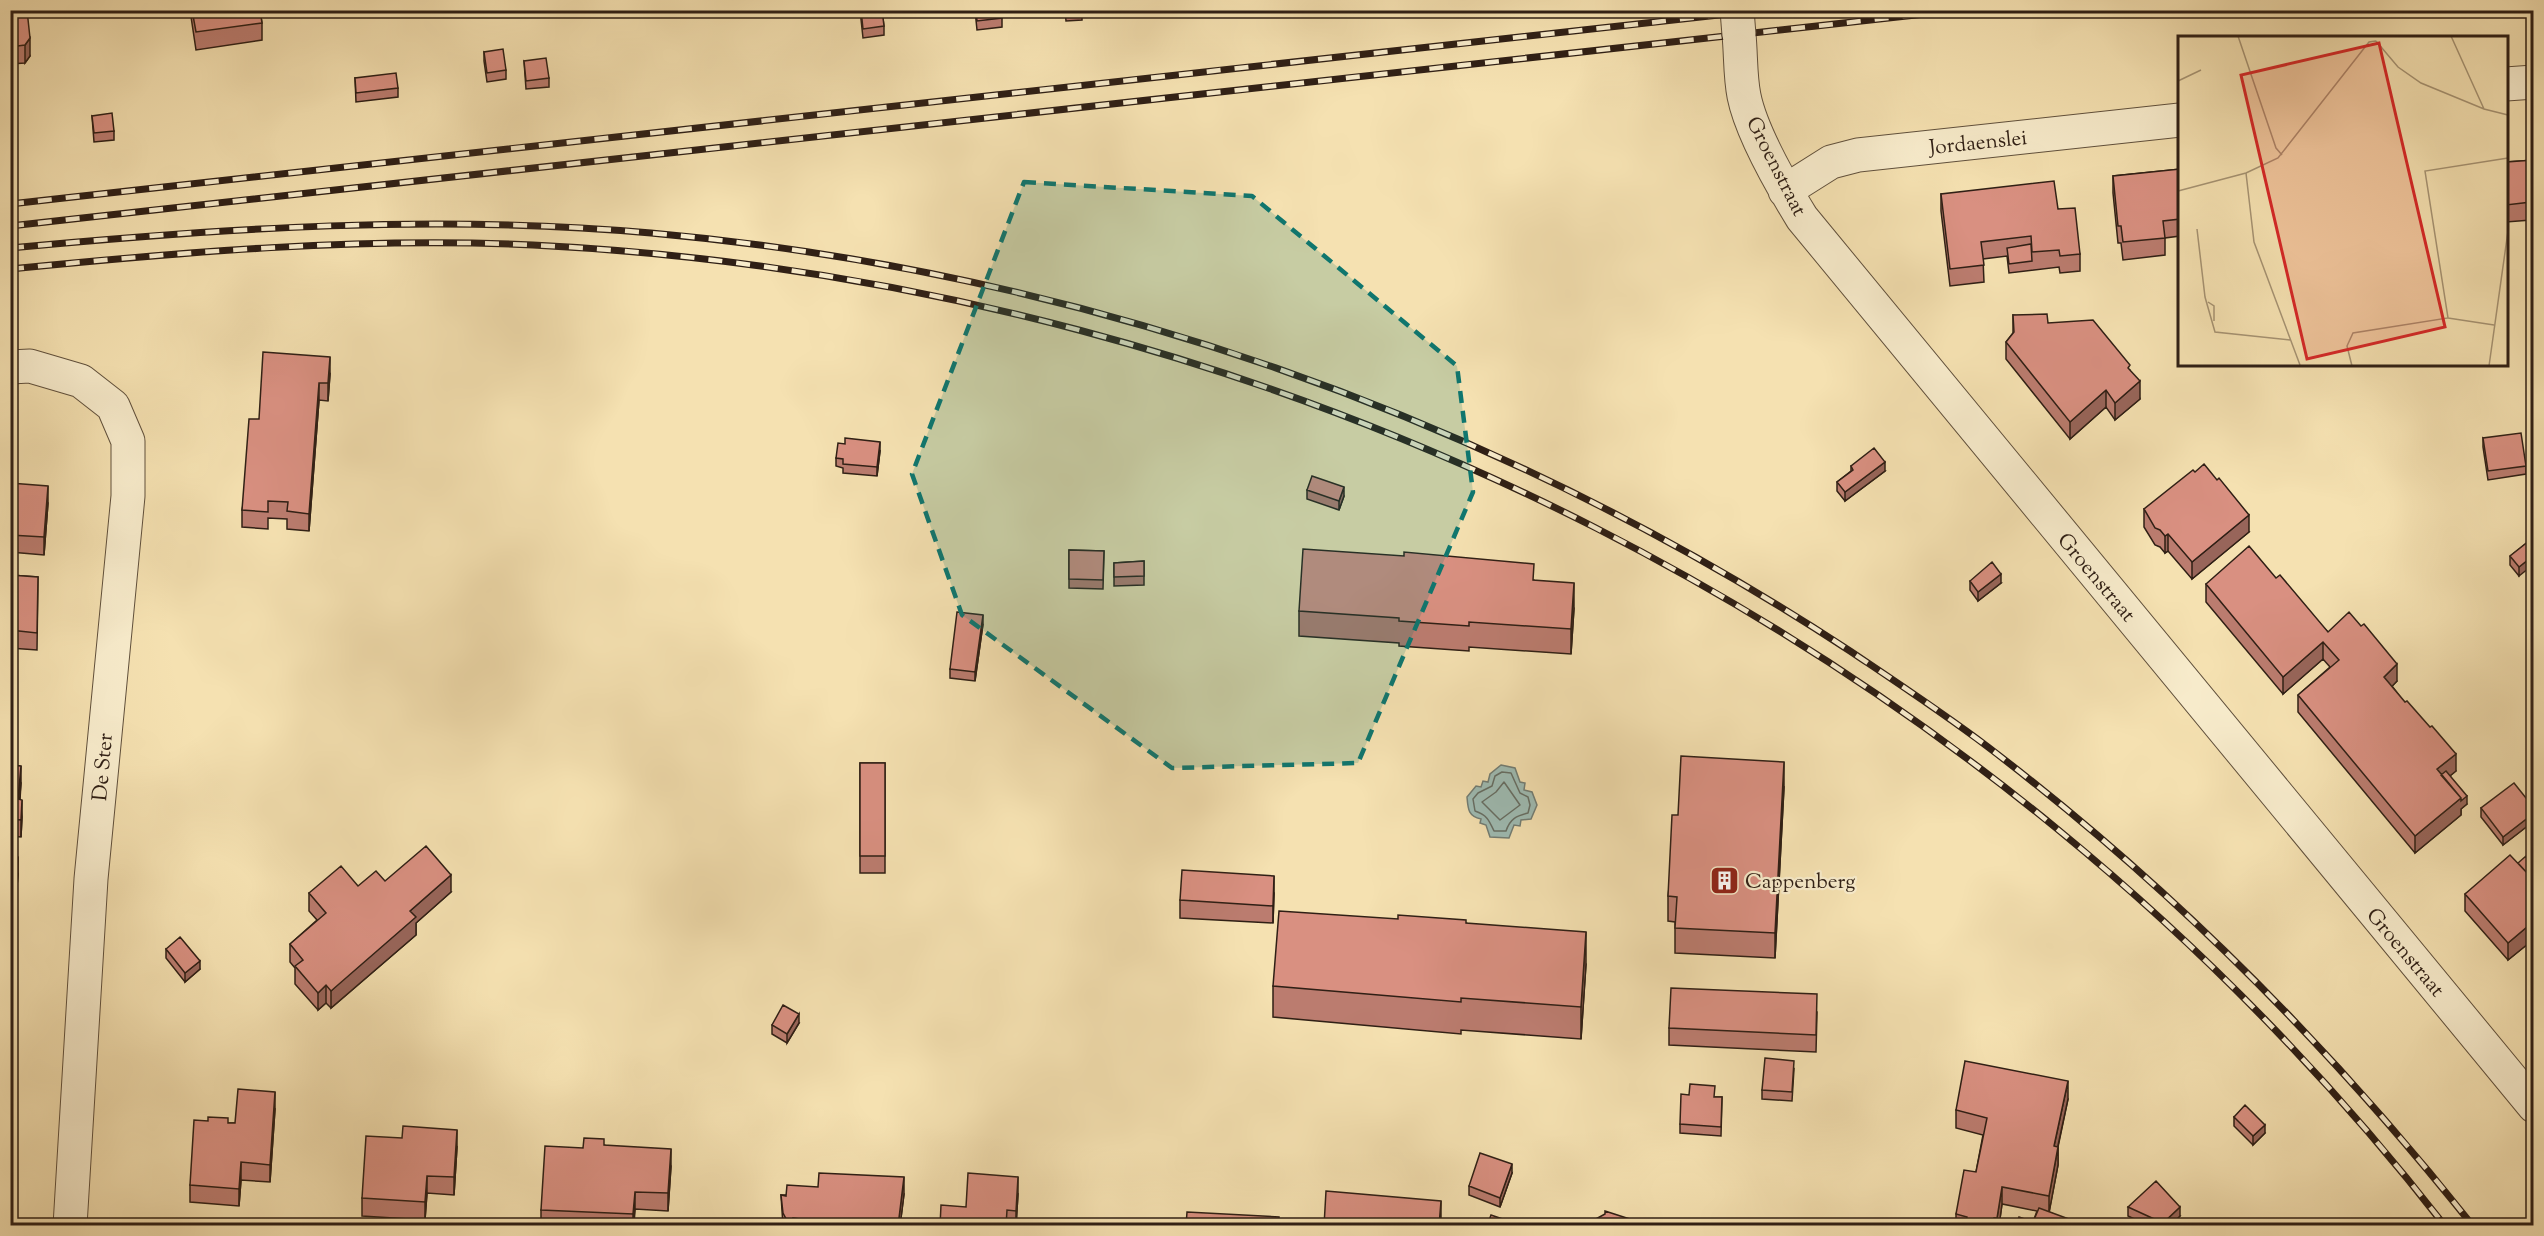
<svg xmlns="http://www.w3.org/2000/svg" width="2544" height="1236" viewBox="0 0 2544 1236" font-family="'Sorts Mill Goudy',serif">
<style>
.water{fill:#9ebcb4;stroke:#727d74;stroke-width:1.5}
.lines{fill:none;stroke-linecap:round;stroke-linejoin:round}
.shore{stroke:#666e64;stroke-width:1.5}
.street-casing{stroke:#60503c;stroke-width:35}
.street{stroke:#f8eccc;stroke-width:33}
.rail-casing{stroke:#2f1f15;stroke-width:7}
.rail{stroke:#f8eccc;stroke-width:4.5;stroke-dasharray:14;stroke-linecap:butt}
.street-bridge-casing{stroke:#60503c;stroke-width:35;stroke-linecap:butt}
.street-bridge{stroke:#f8eccc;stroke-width:33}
.wall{fill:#bb7c6f;stroke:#2f1f15;stroke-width:1.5}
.shaded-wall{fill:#98655a;stroke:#2f1f15;stroke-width:1.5}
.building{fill:#d99081;stroke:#2f1f15;stroke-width:1.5}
.marked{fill:#0f766e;fill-opacity:0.2;stroke:#0f766e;stroke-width:4.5;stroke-dasharray:12 8;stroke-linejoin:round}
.labels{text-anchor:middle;stroke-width:4.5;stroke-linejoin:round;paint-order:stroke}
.street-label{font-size:21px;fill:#2f1f15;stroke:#f8eccc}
.poi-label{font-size:21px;fill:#2f1f15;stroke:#f8eccc;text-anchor:start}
.inset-road{fill:none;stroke:#a69373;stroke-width:1.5}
.view{fill:#d62828;fill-opacity:0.15;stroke:#d62828;stroke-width:3}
.inset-edge{fill:none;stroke:#2f1f15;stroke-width:3}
</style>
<rect width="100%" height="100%" fill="#f5e1b1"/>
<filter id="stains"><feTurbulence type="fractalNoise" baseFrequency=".00333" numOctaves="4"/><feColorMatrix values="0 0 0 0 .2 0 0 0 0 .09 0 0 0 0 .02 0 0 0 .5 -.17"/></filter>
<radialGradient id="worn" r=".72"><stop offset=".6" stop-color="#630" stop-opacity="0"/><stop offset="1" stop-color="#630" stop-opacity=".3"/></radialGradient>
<path class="water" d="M1501,765L1515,768L1520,782L1525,783L1524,790L1532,792L1537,805L1531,819L1521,820L1520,826L1514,825L1509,838L1490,837L1486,825L1480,823L1481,819C1468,816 1468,809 1467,797L1476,786L1481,787L1483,781L1488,782L1490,774Z"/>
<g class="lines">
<path class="shore" d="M1502,772L1511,773L1520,793L1528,797L1530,805L1528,813C1516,816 1510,819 1506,831H1494C1489,820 1487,815 1475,811L1473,799L1478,793L1492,786L1495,776Z
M1504,782L1520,805L1500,820L1482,802L1496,792Z"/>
<defs>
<path id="street" d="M1739,35C1741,55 1740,76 1744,96C1751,131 1783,187 1802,218L2534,1106
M2506,84L2534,82
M1785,191L1831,162L1858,155L2180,120
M10,367L30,366L81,381L113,406L128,441V496L91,879L70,1226"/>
</defs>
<use href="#street" class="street-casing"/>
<use href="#street" class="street"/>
<defs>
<path id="rail" d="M10,204L1764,10
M10,226L1961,10
M10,248C224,228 437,214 651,233C1078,271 1492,416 1850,651C1896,682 1943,713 1988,747C2169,885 2331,1047 2473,1226
M10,269C184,252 358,237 533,245C1276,281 1986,636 2445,1226"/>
</defs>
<use href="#rail" class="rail-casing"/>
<use href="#rail" class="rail"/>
<defs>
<path id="street-bridge" d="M1737,10L1739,35"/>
</defs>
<use href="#street-bridge" class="street-bridge-casing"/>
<use href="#street-bridge" class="street-bridge"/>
</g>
<path class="wall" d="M10,10L30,56L25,63L10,64Z
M190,10H260L262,23V40L196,50Z
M298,10H325L299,15Z
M330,10H374V12L330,17Z
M860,10H882L884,26V35L863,38Z
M975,10H1002V27L977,30Z
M1065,10H1082V20L1066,21Z
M1096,10H1114L1097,12Z
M484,52L506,70V79L487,82L484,61Z
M524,61L549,78V87L526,89Z
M355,78L398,88V97L356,102Z
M92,116L114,131V140L94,142Z
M2534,160V214L2531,215V220L2506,222V162Z
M2180,169V236L2165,238V255L2123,260L2121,243H2118L2113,193V176Z
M1941,194L2058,209L2080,254V271L2060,273L2059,267L2009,273L2007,256L1983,259L1984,282L1950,286L1941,211Z
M2013,315L2048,323L2130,370L2140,399L2115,420L2106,407L2070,439L2006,359V342L2013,333Z
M330,374L328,401L319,400L309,531L287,529V519L268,518V529L242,527V510L259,419Z
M2483,438L2526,466V474L2488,480L2483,447Z
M880,451L877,476L843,473V468L836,466V458Z
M1851,466L1885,471L1845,501L1837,491V482L1851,471Z
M10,483L48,503L44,555L10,552Z
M1307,490L1344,496L1339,510L1307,499Z
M2144,509L2249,532L2192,579L2168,551L2165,553L2160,547L2155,545L2144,527Z
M2534,537L2519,576L2510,565V556Z
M1069,550L1104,551L1103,589L1069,588Z
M1144,561V585L1114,586V563Z
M10,575L38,577L37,650L10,648Z
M2276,578L2328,632L2397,681L2392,686L2456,771L2450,776L2467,804L2461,809V815L2415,853L2298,712V695L2330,667L2323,659L2283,694L2206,602V584Z
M1534,580L1574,608L1571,654L1469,647V651L1399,646V643L1299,636V611Z
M1970,581L2001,583L1978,601L1970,590Z
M983,624L975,681L950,678V669Z
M860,763H885V873H860Z
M10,765L21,783L20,800L22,817L21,837L10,836Z
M1784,787L1775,958L1675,953V922L1668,921V896L1678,815Z
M2481,808H2534V821L2503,845L2481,817Z
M10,856L18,874L16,899H10Z
M2518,863L2534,866V939L2508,960L2465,911V894Z
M385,881L451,892L416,923V935L331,1008L326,1003L318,1010L295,984V968L290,962V944L317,920L309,911V893L358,886Z
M1274,893L1273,923L1180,918V900Z
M1398,919L1466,923L1586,964L1581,1039L1461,1030V1034L1273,1017V986Z
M166,949L200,969L185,982L166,958Z
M2534,956V987L2527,979V962Z
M1817,1012L1816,1052L1669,1045V1028Z
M799,1023L787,1043L772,1034V1025Z
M1794,1069L1792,1101L1762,1099V1090Z
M1715,1097H1722L1721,1136L1680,1133V1124Z
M2068,1099L2058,1147V1165L2049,1212L2077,1226L2033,1222L2037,1211L2002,1204L1999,1226H1956V1214L1976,1172L1983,1135L1956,1128V1110Z
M275,1109L270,1182L241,1180L239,1206L190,1202V1185L228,1123H235Z
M2234,1117L2265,1133L2253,1145L2234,1126Z
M604,1145L671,1166L668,1211L635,1209L634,1226H541V1210L583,1148Z
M457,1147L454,1195L427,1193L425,1220L362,1216V1198Z
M1512,1173L1500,1207L1469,1195V1186Z
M904,1194L900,1226H783L781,1195Z
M1018,1194L1016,1226H940L966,1207Z
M2128,1207L2180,1216L2170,1226H2149L2128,1216Z"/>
<path class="shaded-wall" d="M30,38V56L25,63V45Z
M330,357V374L328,401V383Z
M2140,381V399L2115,420V403Z
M319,383V400L309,531V514Z
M2106,390V407L2070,439V422Z
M880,442V451L877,476V467Z
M1885,462V471L1845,501V492Z
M48,486V503L44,555V537Z
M1344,487V496L1339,510V501Z
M2249,515V532L2192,579V562Z
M2168,534V551L2165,553V536Z
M2534,555V564L2519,576V567Z
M2001,574V583L1978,601V592Z
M1574,583V608L1571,654V629Z
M983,615V624L975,681V672Z
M2323,642V659L2283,694V677Z
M2397,664V681L2384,695V677Z
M2456,754V771L2441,783L2437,769Z
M1784,762V787L1775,958V933Z
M21,766V783L18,817V799Z
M2467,796V804L2461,809V815L2415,853V836L2461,798Z
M22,800V817L21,837V820Z
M2534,813V821L2503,845V837Z
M18,857V874L16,899V882Z
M451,875V892L416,923V935L331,1008V991L410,911Z
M1274,876V893L1273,923V906Z
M2534,921V939L2508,960V943Z
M1586,932V964L1581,1039V1007Z
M200,961V969L185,982V973Z
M326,985V1003L318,1010V993Z
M799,1014V1023L787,1043V1034Z
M2068,1081V1099L2054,1164V1146Z
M275,1092V1109L270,1182V1165Z
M2265,1125V1133L2253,1145V1136Z
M457,1130V1147L454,1195V1177Z
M2058,1147V1165L2049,1213V1196Z
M671,1149V1166L668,1211V1193Z
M241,1162V1180L239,1206V1189Z
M1512,1164V1173L1500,1207V1198Z
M427,1176V1193L425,1220V1202Z
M904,1177V1194L900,1226H898Z
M1018,1177V1194L1016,1226V1211Z
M2002,1187V1204L1999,1226H1997V1218Z
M635,1192V1209L633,1226V1214Z
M1441,1201V1226H1439Z
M2180,1207V1216L2170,1226H2163V1223Z"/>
<path class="building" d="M10,10H27L30,38L25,45L10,47Z
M192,10H260L262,23L196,32Z
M861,10H882L884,26L863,29Z
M976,10H1002V18L977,21Z
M1066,10H1082V11L1066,12Z
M503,49L506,70L487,73L484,52Z
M546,58L549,78L526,81L524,61Z
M396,73L398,88L356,93L355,78Z
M112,113L114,131L94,133L92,116Z
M2534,160V197H2531V202L2506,205V162Z
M2180,169V219L2163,221L2165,238L2123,242L2121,226H2118L2113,176Z
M2054,181L2058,209L2075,208L2080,254L2060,256L2059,250L2032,252L2031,236L1981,242L1984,265L1950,269L1941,194Z
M2031,244L2032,261L2009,264L2007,248Z
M2047,314L2048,323L2093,320L2130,365L2128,368L2140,381L2115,403L2106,390L2070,422L2006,342L2014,332L2013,315Z
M263,352L330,357L328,383H319L309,514L287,511L288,502L268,501V512L242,510L249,419H259Z
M2521,433L2526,466L2488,471L2483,438Z
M845,438L880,442L877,467L843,464V459L836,458L838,443L845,444Z
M1874,448L1885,462L1845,492L1837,482L1853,470L1851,466Z
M2204,464L2217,480L2219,478L2249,515L2192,562L2168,534L2165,536L2160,530L2155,528L2144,509L2193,470L2195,472Z
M1312,476L1344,487L1339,501L1307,490Z
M10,483L48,486L44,537L10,535Z
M2534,537V555L2519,567L2510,556Z
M2249,546L2276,578L2280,575L2328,632L2349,612L2361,626L2364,624L2397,664L2384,677L2405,702L2407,701L2430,727L2432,726L2456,754L2437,769L2461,798L2415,836L2298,695L2339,660L2323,642L2283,677L2206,584Z
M1303,549L1404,556V552L1534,564L1533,580L1574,583L1571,629L1469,622V626L1399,621V618L1299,611Z
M1069,550L1104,551L1103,580L1069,579Z
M1144,561V576L1114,577V563Z
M1992,562L2001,574L1978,592L1970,581Z
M10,575L38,577L37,633L10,630Z
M957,612L983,615L975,672L950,669Z
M1681,756L1784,762L1775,933L1675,928L1677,897L1668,896L1672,815H1678Z
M860,763H885V856H860Z
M10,765L21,766L18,799L22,800L21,820L10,819Z
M2446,771L2467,796L2461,801V798L2441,775Z
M2514,783L2534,808V813L2503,837L2481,808Z
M426,846L451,875L410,911L416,917L331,991L326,985L318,993L295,966L303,960L290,944L326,913L309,893L341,866L358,886L376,871L385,881Z
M2510,855L2528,874L2534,869V921L2508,943L2465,894Z
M10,856L18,857L16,882L10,881Z
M2526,856L2534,866V869L2528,874L2518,863Z
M1182,870L1274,876L1273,906L1180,900Z
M1279,911L1398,919V915L1466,920V923L1586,932L1581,1007L1461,998V1002L1273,986Z
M180,937L200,961L185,973L166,949Z
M2534,956V969L2527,962Z
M1671,988L1817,994L1816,1035L1669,1028Z
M783,1005L799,1014L787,1034L772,1025Z
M1765,1058L1794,1061L1792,1092L1762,1090Z
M1965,1061L2068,1081L2054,1146L2058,1147L2049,1196L2002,1187L1997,1218H1994L1993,1226H1965L1967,1217L1956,1214L1964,1170L1976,1172L1987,1118L1956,1110Z
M1690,1084L1715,1086L1714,1097H1722L1721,1127L1680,1124L1681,1094L1689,1095Z
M238,1089L275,1092L270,1165L241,1162L239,1189L190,1185L194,1120L208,1121V1117L228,1118V1123H235Z
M2245,1105L2265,1125L2253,1136L2234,1117Z
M403,1126L457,1130L454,1177L427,1176L425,1202L362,1198L366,1136L402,1138Z
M584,1138L604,1139V1145L671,1149L668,1193L635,1192L633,1214L541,1210L545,1146L583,1148Z
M1480,1153L1512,1164L1500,1198L1469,1186Z
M819,1173L904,1177L898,1226H815L816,1221L793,1218L792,1226H790L783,1213L781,1195L786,1196L787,1185L818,1187Z
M968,1173L1018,1177L1016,1211L1007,1210L1006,1226H940L941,1205L966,1207Z
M2156,1181L2180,1207L2163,1223L2128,1207Z
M1326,1191L1441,1201L1439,1226H1324Z
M2039,1208L2077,1222L2076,1226H2016L2019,1217L2033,1222Z
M1605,1211L1639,1222L1637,1226H1583L1605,1214Z
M1187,1212L1279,1217V1226H1186Z
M1491,1215L1523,1226H1487Z"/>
<path class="marked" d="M1024,182L1252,196L1457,366L1473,492L1358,763L1172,768L962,615L912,474Z"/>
<defs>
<symbol id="building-square" viewBox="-11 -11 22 22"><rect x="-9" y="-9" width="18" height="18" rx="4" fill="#8f2418" stroke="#f8eccc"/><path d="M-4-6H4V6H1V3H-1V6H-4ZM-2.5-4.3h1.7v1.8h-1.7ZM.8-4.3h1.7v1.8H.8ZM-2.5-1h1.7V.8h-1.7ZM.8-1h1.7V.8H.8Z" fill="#fff"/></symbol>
</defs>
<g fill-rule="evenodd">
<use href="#building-square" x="1708" y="864" width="33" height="33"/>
</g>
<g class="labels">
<g class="street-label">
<text transform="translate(1978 142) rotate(-6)" y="7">Jordaenslei</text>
<text transform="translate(1777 166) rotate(63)" y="7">Groenstraat</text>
<text transform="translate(2097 577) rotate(50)" y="7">Groenstraat</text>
<text transform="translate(102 767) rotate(-85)" y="7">De Ster</text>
<text transform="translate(2406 952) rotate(50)" y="7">Groenstraat</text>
</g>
<g class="poi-label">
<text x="1745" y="888">Cappenberg</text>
</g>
</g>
<g transform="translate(2178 36)">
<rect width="330" height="330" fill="#f5e1b1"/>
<path class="inset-road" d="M60,0L98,112L104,119M273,0L306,73M198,5L220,31L243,47L306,73L330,79M0,45L23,34M68,137L76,206L122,329M0,155L68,137L100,122L191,6L198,5M19,193L27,261L37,296L112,304M30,266L36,270V285M270,282L316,289M174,330L169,310L175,297L270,282L247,135L330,122M311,330L330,195"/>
<path class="view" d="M201,7L267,291L129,323L63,39Z"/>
<rect width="330" height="330" class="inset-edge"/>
</g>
<rect width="2544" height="1236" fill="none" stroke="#f5e1b1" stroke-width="36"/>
<rect x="12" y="12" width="2520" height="1212" fill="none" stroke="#2f1f15" stroke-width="3"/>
<rect x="18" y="18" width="2508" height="1200" fill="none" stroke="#2f1f15" stroke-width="1.5"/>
<rect width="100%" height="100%" filter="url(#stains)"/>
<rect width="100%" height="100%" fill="url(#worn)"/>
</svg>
